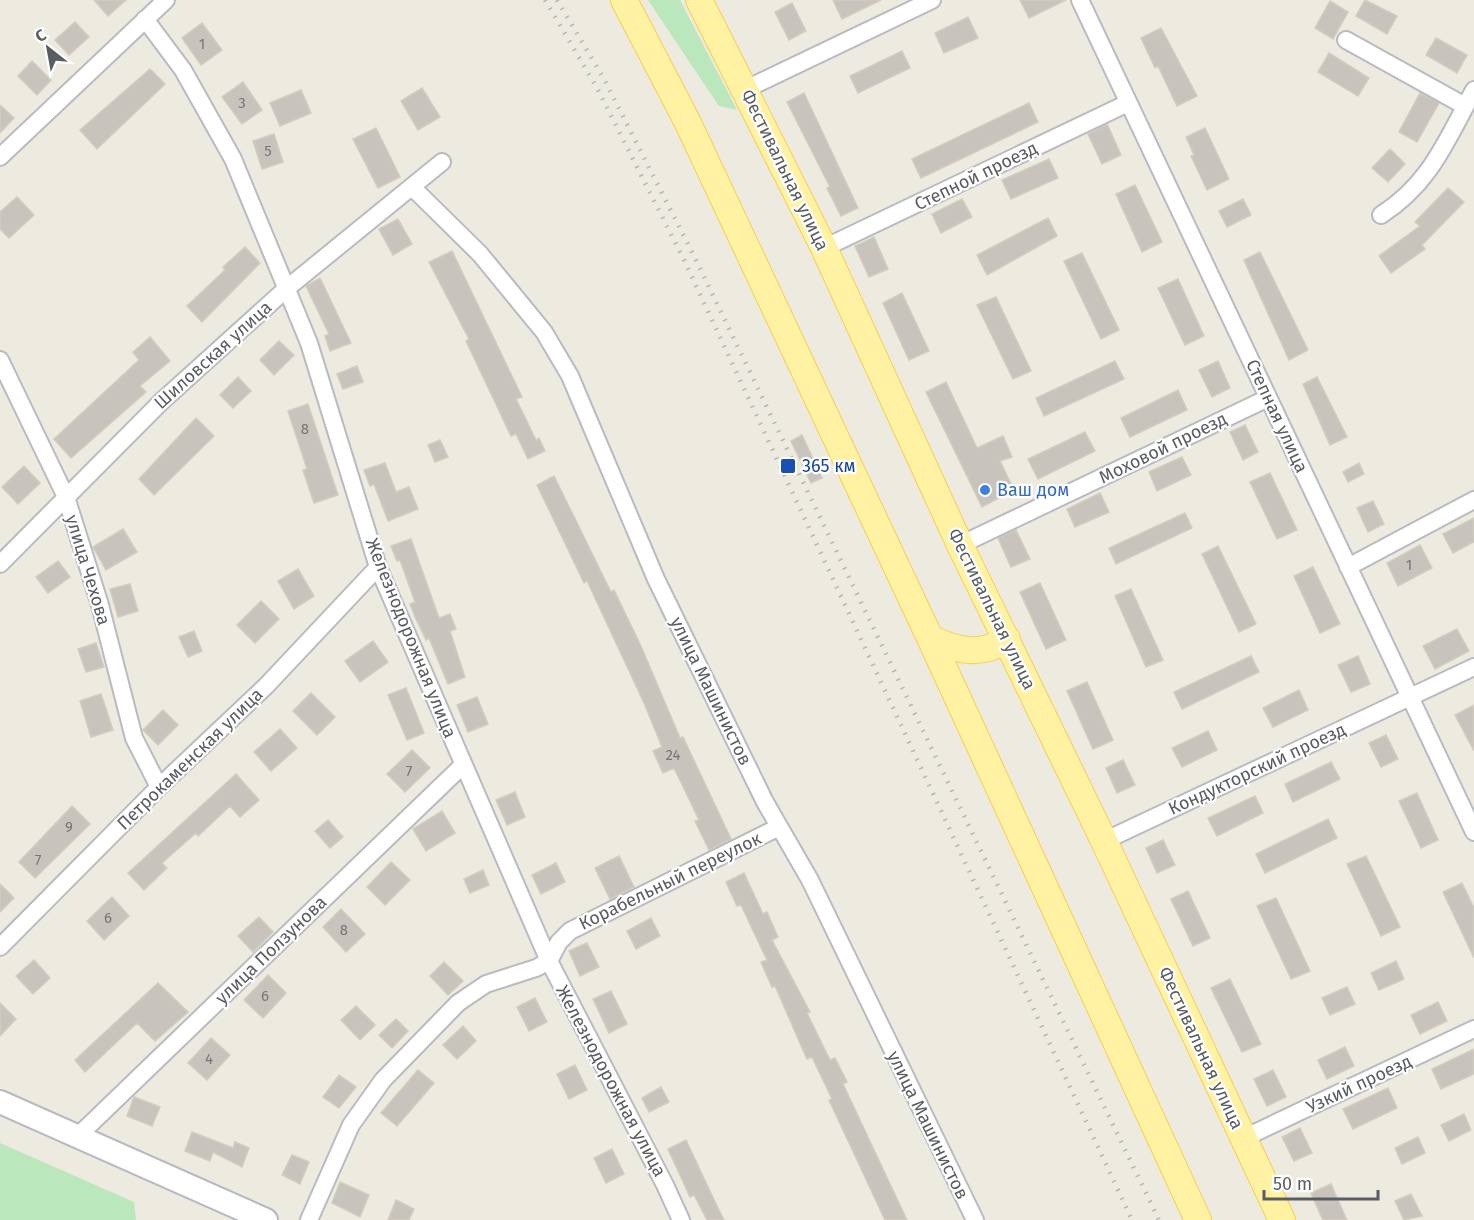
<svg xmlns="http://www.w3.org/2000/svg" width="1474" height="1220" viewBox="0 0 1474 1220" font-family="'Fira Sans',sans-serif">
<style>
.green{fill:#bbe7bc}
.building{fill:#c8c4bd;stroke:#d2ccbe;stroke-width:1.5}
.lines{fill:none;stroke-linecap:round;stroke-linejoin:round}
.street-casing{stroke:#b8bbc0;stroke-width:20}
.secondary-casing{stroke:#b6bac0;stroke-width:26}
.primary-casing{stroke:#f9ce4d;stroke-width:28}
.street{stroke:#fff;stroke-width:16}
.secondary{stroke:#fff;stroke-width:22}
.primary{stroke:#fff3a3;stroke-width:26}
.rail{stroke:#b4b5b5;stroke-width:4.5;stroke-dasharray:1.5 8;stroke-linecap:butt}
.transit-dot{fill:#1a4fb4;stroke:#fff;stroke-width:2}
.shop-dot{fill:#3f7fe0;stroke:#fff;stroke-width:2}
.labels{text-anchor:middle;stroke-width:4.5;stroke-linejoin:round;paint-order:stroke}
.number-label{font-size:15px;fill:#757779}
.street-label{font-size:18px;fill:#595d62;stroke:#fff}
.transit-label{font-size:18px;fill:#164399;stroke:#fff;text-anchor:start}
.shop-label{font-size:18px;fill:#366cbe;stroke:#fff;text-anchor:start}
</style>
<rect width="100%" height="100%" fill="#edebe0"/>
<path class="green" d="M648,0H680L737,110L719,106Z
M0,1143L134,1202L136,1220H0Z"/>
<path class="building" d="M94,0H126L108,16Z
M833,0H881L842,19Z
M1020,0H1066L1029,18Z
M1365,0L1397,16L1387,34L1356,16Z
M1330,1L1348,12L1333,39L1315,28Z
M792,3L806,31L789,40L775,12Z
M968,17L978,38L944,53L935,33Z
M75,22L89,37L69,55L55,40Z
M202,23L222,50L201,65L182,38Z
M1161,28L1197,96L1177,106L1158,66L1155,68L1141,38Z
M1436,38L1467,55L1457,73L1426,55Z
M902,51L910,68L858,93L850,76Z
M1329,53L1369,78L1358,96L1318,72Z
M32,61L51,80L37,95L18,76Z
M150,69L165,84L97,149L80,130Z
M243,82L262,110L242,124L222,97Z
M422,88L440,117L418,130L401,101Z
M301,90L311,113L280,126L270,103Z
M804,93L858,208L841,216L827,188L830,187L787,102Z
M1420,93L1439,103L1417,142L1399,132Z
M1029,103L1038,122L921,178L912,159Z
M0,105L14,118L0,133Z
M1107,124L1121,155L1102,164L1088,134Z
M376,128L400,177L378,188L353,139Z
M1205,128L1229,179L1207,190L1191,156L1194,155L1186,137Z
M274,134L283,162L262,169L253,141Z
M1390,149L1405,164L1388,182L1372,168Z
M1049,159L1058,178L1011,199L1002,180Z
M1135,185L1162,242L1142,252L1116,194Z
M1448,188L1464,202L1422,245L1425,249L1391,273L1379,256L1420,226L1415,222Z
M17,197L34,215L9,238L0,229V212Z
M962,199L972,217L941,233L932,214Z
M1243,199L1251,215L1227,227L1219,211Z
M1048,218L1057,236L987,275L977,255Z
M398,219L412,244L393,255L379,229Z
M874,237L888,269L869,277L855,246Z
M245,247L260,263L202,322L187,306L225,270L223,267Z
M452,251L522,397L516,399L536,440L539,438L545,451L528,459L516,434L511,436L466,341L469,339L429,262Z
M1260,252L1308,350L1289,360L1244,260Z
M1082,253L1119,330L1101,339L1064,261Z
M320,278L351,343L330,351L325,336L329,334L306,286Z
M1178,279L1204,336L1185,345L1158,288Z
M902,293L929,351L909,360L883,303Z
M996,297L1031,371L1013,379L977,305Z
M150,337L170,361L140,386L146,392L71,458L54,439L139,360L133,352Z
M279,341L294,355L274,375L260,360Z
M1115,361L1124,379L1044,416L1036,398Z
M1218,361L1230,388L1212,397L1199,370Z
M357,366L363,382L343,389L337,374Z
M238,377L251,391L233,408L220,395Z
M1317,377L1347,437L1330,445L1303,384Z
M946,382L977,448L1003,436L1012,457L1000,461L1014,490L982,507L926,392Z
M1178,390L1187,410L1130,437L1121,418Z
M308,404L338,495L314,503L303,470L307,469L288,411Z
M196,418L214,436L154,495L139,479Z
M1245,425L1258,452L1243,460L1230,432Z
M1085,432L1095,451L1038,479L1028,459Z
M802,435L822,478L811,483L791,441Z
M440,440L448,457L435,462L428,445Z
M1182,457L1191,475L1157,491L1149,472Z
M385,463L396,492L409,487L418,509L388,521L374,484L370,486L364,470Z
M1359,463L1364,474L1348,482L1343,472Z
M24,466L40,483L18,504L2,487Z
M1270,473L1297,530L1277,539L1250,482Z
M554,476L611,592L614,590L641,646L680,738L683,737L731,839L709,850L695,821L699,820L674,768L663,773L653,751L662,747L644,703L587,581L584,583L537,485Z
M1100,493L1109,512L1075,527L1067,509Z
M1373,501L1384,524L1368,532L1357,508Z
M1185,513L1192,528L1116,564L1109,548Z
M1474,518V542L1453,553L1443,534Z
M123,529L137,552L106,570L93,547Z
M1016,530L1030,559L1011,567L998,538Z
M411,539L439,618L450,614L456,629L450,631L465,677L448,684L429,638L426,640L416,619L410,604L415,602L400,560L397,561L391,546Z
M1420,545L1432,568L1398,586L1387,563Z
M1218,546L1256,624L1239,632L1202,554Z
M58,561L70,577L48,593L36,577Z
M1313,567L1340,624L1320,633L1294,576Z
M298,569L314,596L294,609L278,581Z
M1040,583L1066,640L1046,649L1020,592Z
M130,584L138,611L118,617L110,589Z
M1131,589L1163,660L1146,667L1115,596Z
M261,601L279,619L255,643L237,625Z
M1457,629L1469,651L1435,669L1423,646Z
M194,631L202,651L188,657L179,637Z
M373,641L388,662L360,682L345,661Z
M96,643L104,667L86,672L78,649Z
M1251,656L1259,672L1182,709L1174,692Z
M1358,656L1370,684L1351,692L1338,665Z
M1087,682L1113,740L1093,749L1067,691Z
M406,688L424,733L407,740L388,695Z
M1299,690L1308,710L1273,727L1263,708Z
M311,693L335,717L317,735L293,711Z
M101,694L113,730L91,737L80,701Z
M477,697L488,724L468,732L457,705Z
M1474,705V751L1455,715Z
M163,710L178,725L158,745L143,730Z
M280,729L297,748L271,771L254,752Z
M1208,731L1217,750L1182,767L1172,748Z
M1386,735L1398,759L1381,767L1369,743Z
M412,750L430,768L405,792L387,774Z
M1123,760L1135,785L1117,793L1106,768Z
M1331,762L1340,779L1293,802L1285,784Z
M236,774L259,800L240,817L230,806L198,836L196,833L162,863L167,868L144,890L128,873Z
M515,792L525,817L507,825L496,800Z
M1417,793L1438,840L1421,848L1399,801Z
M1255,796L1263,813L1217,836L1208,818Z
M72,806L90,824L35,878L19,862Z
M442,811L455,833L426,851L413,829Z
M1328,819L1337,838L1265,873L1256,854Z
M328,820L343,837L330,848L315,831Z
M1163,840L1175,865L1157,873L1146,848Z
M619,856L634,887L610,899L595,868Z
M1366,856L1400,927L1381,936L1347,864Z
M391,862L410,880L385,905L367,887Z
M556,863L565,882L541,894L532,875Z
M483,870L489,885L470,893L464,879Z
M744,873L763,914L767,912L778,937L772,940L810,1012L807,1013L830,1060L835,1058L847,1082L843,1084L907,1220H885L829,1100L832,1099L812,1057L807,1059L775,986L772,987L761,962L767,960L741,905L737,906L726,882Z
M1462,883L1474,908V958L1443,892Z
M0,884L14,898L0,912Z
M1188,891L1210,938L1193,946L1171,899Z
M112,897L129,916L104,940L87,921Z
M1276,898L1310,971L1291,979L1257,906Z
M341,909L365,934L346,952L323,927Z
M259,917L273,932L253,952L238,936Z
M651,918L660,936L636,949L627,931Z
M587,943L599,967L580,976L569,951Z
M34,960L50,978L33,994L16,976Z
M1396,961L1404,979L1379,990L1371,973Z
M444,962L463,981L448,995L430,976Z
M268,975L286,993L263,1018L244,1000Z
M1230,979L1261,1044L1242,1052L1211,988Z
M158,983L188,1012L155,1041L137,1023L85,1072L75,1060Z
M1347,987L1355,1004L1330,1015L1322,998Z
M611,991L627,1024L609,1033L593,999Z
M535,998L547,1022L529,1031L517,1007Z
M1438,1002L1447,1021L1420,1034L1411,1015Z
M0,1003L16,1019L0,1036Z
M356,1006L375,1025L360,1040L341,1020Z
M396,1019L408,1031L392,1048L379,1035Z
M463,1026L476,1041L457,1059L443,1045Z
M211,1038L230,1055L207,1080L188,1063Z
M1345,1047L1354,1066L1327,1079L1318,1060Z
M1474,1049V1074L1441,1089L1432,1069Z
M575,1065L587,1090L569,1099L557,1074Z
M418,1070L434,1083L397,1126L381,1113Z
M1273,1070L1286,1097L1267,1106L1254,1079Z
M339,1075L356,1087L339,1108L323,1097Z
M661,1087L669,1102L649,1112L642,1098Z
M1388,1088L1397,1108L1353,1129L1343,1109Z
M134,1097L160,1107L152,1126L127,1116Z
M1464,1114L1471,1130L1449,1141L1441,1125Z
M1300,1128L1312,1153L1294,1161L1282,1137Z
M192,1132L233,1148L235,1142L249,1148L242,1167L213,1152L210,1161L185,1151Z
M1418,1137L1425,1153L1402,1164L1395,1148Z
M686,1140L717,1206L724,1220H707L694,1195L690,1197L668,1149Z
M612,1149L624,1174L606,1183L594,1158Z
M292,1155L309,1162L300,1184L282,1175Z
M340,1182L369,1195L360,1217L332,1203Z
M1331,1184L1341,1207L1347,1220H1323L1321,1216L1311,1193Z
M1411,1194L1422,1216L1404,1220L1395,1201Z
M396,1200L414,1209L409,1220H388Z"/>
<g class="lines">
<defs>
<path id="street" d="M1080,0L1474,832
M145,19L183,70L233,159L309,343L378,567L549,961L665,1185L681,1220
M1346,40L1465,106
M746,89L932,0
M0,157L166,0
M413,188L480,254L544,332L570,376L656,579L765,802L810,880L975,1220
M1381,215C1431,183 1447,139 1474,90
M824,248L1128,103
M0,360L66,497L100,605L134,738L159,787
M960,545L1268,398
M0,564L162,401L286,289L442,162
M1348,567L1474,500
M1104,841L1474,667
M0,947L159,787L266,686L378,567
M79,1135L463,765
M1244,1138L1474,1029
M309,1220L351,1125L383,1080L458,1003L486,984L536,968L549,961L559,942L570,931L779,827"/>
<path id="secondary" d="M0,1102L266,1220"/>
<path id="primary" d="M624,0L687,121L930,638L1198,1220
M699,0L824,248L960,545L1104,841L1282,1220
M930,638C957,651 981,657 1007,639"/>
</defs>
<use href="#street" class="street-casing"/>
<use href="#secondary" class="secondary-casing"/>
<use href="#primary" class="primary-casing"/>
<use href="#street" class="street"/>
<use href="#secondary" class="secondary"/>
<use href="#primary" class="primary"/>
<path class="rail" d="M545,0L597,88L684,260L1132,1220
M557,0L604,79L695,258L1159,1220"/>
</g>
<rect class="transit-dot" x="780" y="458" width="16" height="16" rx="3"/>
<circle class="shop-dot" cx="985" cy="490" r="6"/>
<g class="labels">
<g class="number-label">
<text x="202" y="49">1</text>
<text x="242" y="108">3</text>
<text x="268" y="156">5</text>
<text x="305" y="434">8</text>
<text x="1409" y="570">1</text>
<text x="673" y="760">24</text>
<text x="409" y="776">7</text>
<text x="69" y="832">9</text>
<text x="38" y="865">7</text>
<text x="108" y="923">6</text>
<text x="344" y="935">8</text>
<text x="265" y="1001">6</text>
<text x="209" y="1064">4</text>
</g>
<g class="street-label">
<text transform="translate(785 170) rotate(64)" y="6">Фестивальная улица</text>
<text transform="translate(976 176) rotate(-26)" y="6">Степной проезд</text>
<text transform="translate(213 355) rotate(-42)" y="6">Шиловская улица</text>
<text transform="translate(1277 416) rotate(65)" y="6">Степная улица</text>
<text transform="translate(1163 448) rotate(-26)" y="6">Моховой проезд</text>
<text transform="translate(88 570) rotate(73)" y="6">улица Чехова</text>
<text transform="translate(992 609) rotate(64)" y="6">Фестивальная улица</text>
<text transform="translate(411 638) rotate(68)" y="6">Железнодорожная улица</text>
<text transform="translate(711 691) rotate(64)" y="6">улица Машинистов</text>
<text transform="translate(190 759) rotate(-44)" y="6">Петрокаменская улица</text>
<text transform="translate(1257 769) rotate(-25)" y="6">Кондукторский проезд</text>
<text transform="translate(670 881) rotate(-26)" y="6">Корабельный переулок</text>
<text transform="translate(271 950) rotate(-44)" y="6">улица Ползунова</text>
<text transform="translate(1201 1048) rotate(65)" y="6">Фестивальная улица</text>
<text transform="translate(611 1081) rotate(62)" y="6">Железнодорожная улица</text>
<text transform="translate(1359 1084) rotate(-25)" y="6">Узкий проезд</text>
<text transform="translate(928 1125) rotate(64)" y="6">улица Машинистов</text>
</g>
<g class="transit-label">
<text x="802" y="472">365 км</text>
</g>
<g class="shop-label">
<text x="997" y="496">Ваш дом</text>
</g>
</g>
<g transform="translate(48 48) rotate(329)" stroke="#ffffff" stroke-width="4.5" paint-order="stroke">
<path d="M0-4.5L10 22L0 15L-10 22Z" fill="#595d62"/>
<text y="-9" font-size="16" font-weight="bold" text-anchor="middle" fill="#595d62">С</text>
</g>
<path d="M1264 1190v9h114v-9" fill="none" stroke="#595d62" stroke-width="3"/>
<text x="1273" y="1190" font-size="18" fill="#595d62" stroke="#ffffff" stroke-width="4.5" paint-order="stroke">50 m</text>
</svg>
